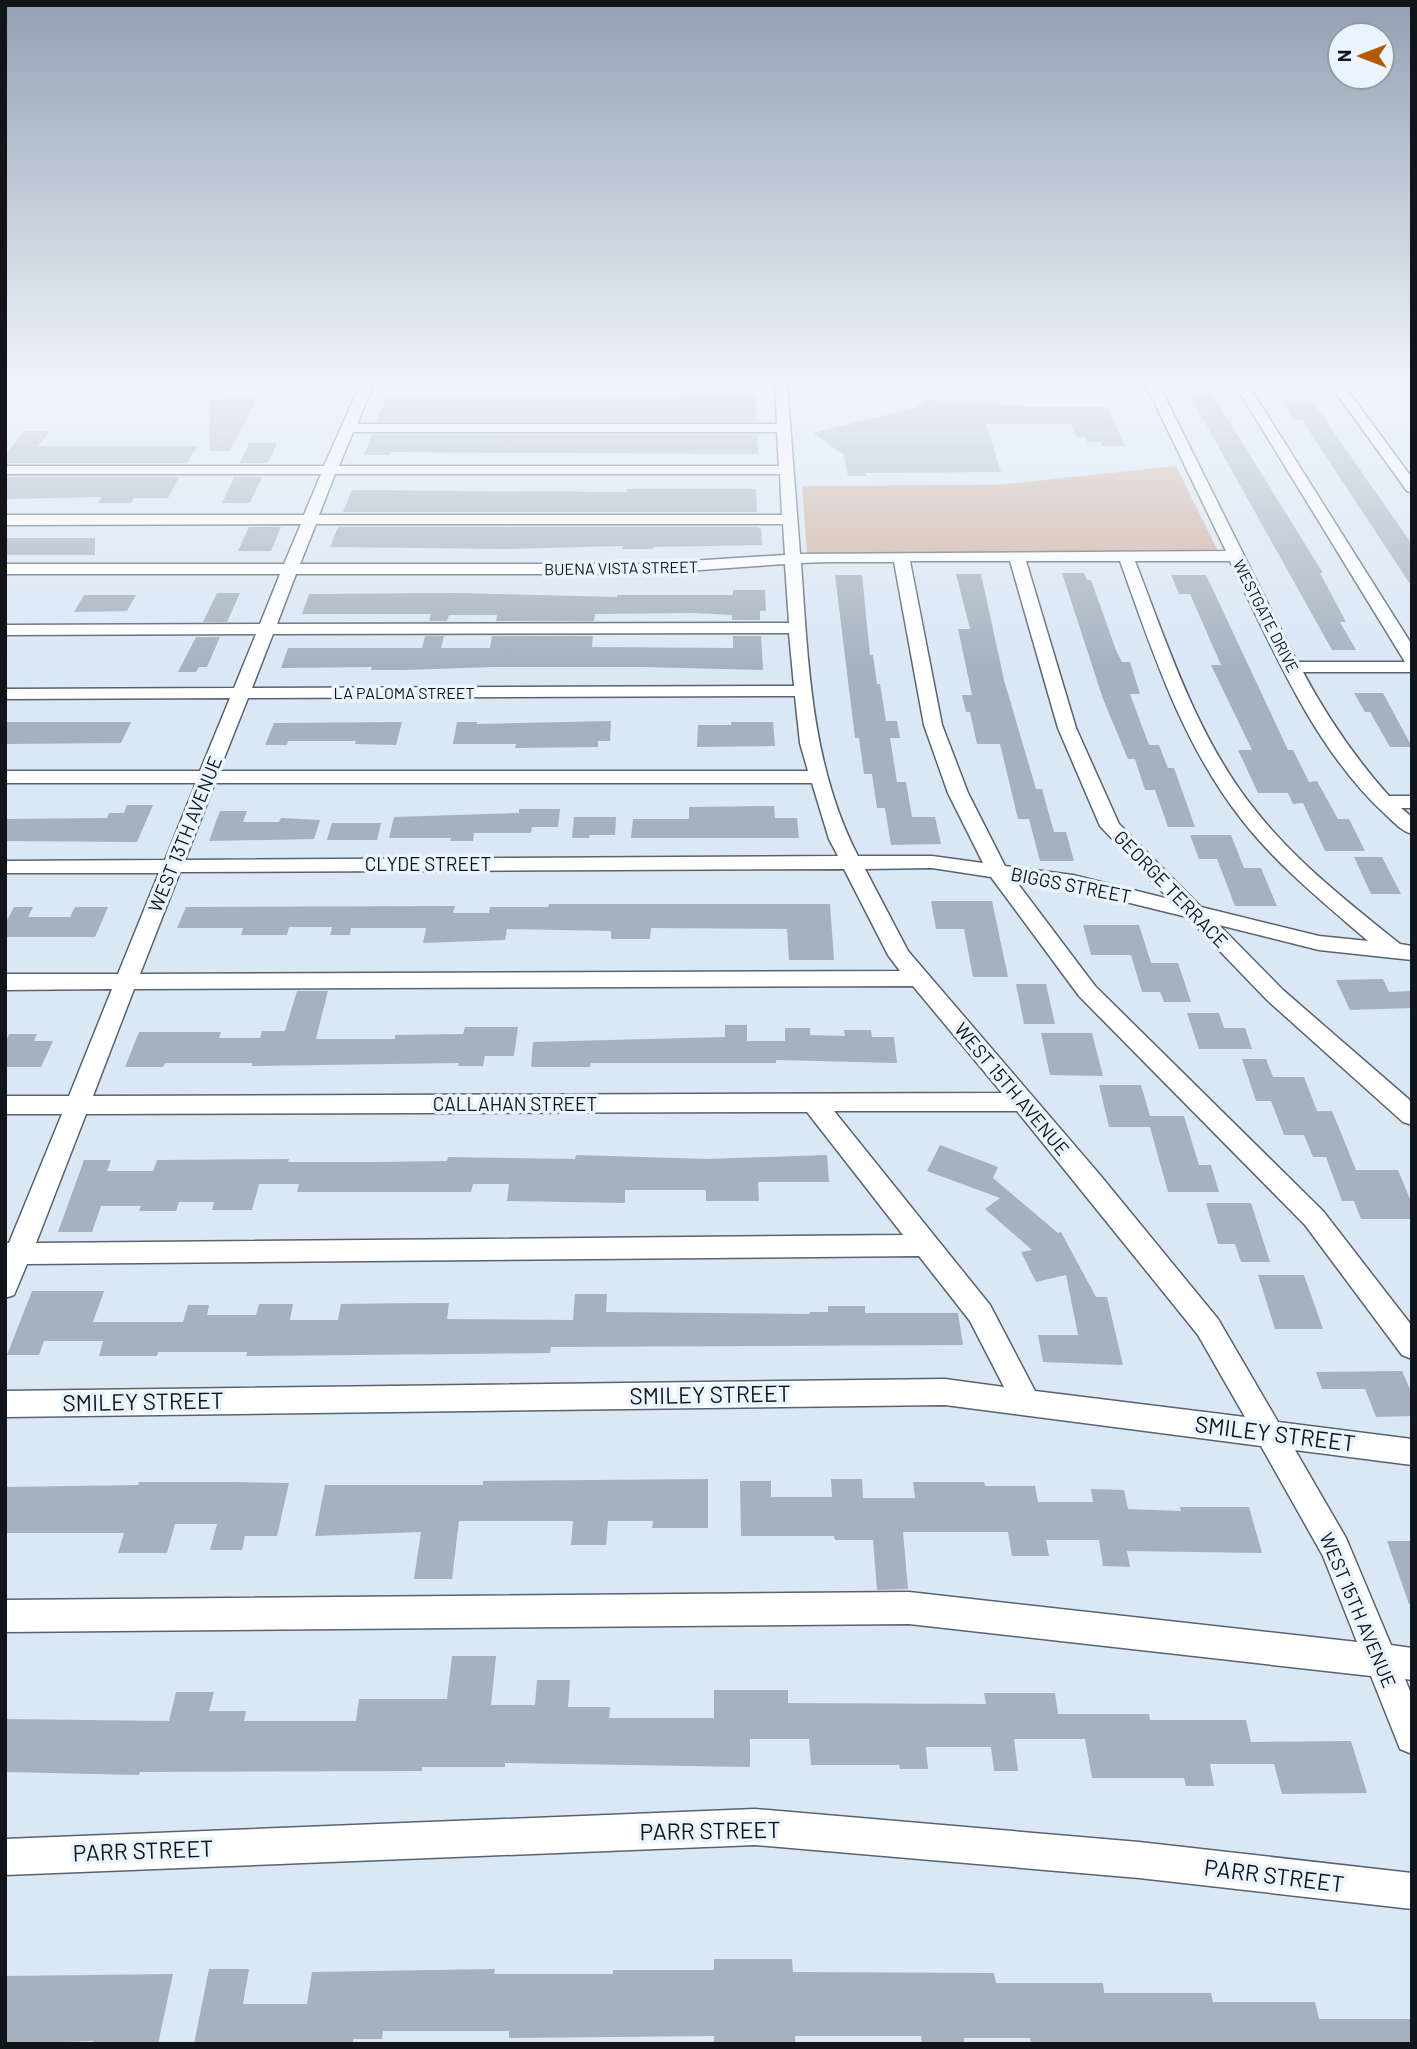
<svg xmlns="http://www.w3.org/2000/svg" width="1417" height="2049" viewBox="0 0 1417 2049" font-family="Barlow,sans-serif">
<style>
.green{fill:#cfae9b}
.building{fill:#a5b1be}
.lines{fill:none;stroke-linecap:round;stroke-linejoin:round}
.minor-casing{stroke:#58636f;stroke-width:3}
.minor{fill:#fff;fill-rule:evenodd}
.labels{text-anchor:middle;stroke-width:7;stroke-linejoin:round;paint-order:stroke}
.far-street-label{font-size:16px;fill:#11151a;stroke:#e9f4ff}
.street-label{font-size:19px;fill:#11151a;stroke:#e9f4ff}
.near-street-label{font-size:23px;fill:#11151a;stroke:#e9f4ff}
</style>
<rect width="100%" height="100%" fill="#dae7f5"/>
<path class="green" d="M1176,466L1219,553L807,554L802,486L996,485Z"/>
<path class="building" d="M1189,394H1212L1323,573H1320L1346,622H1340L1356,650H1332Z
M755,396L756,421H377L386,397Z
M227,399H256L230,451H210V400Z
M928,400L999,401L1000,405H1023L1024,407H1104L1108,409L1125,446H1102L1100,442H1087L1085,437H1077L1071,424H986L1001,472L866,473V476H848L844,455L813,433L914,408Z
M1282,401H1312L1372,487L1412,544V587L1302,420H1294Z
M24,431H50L38,446H197L187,463H5V455Z
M372,435H757L758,454L391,452L390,455H364Z
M249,443H277L268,463H240Z
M5,477H179L168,498H134L131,503H98L102,497L5,499Z
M234,477H262L250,503H222Z
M627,489H756L757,512H343L352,490L627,492Z
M249,527H281L271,551H238Z
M338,527H758L761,529L762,545L653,547L652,549H622L623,546L505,549L330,547Z
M5,538H95V555H5Z
M1062,573H1084L1087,580H1091L1116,650L1122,662H1130L1140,694H1130L1149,745H1159L1168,768H1174L1195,827H1168L1155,790H1145L1135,759H1128L1103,699Z
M956,574H981L1004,680L1036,789H1042L1054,832H1066L1074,861H1040L1029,819H1018L1000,744H977L970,712H966L962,695H972L958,629H970Z
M835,575H862L870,655H873L877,684H880L886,721H897L900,738H890L897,782H906L912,817H935L941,844L891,845L885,808H877L872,774H864L859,738H855Z
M1171,575H1206L1288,750H1293L1309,782L1317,781L1338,819H1349L1365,851H1325L1303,803L1293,804L1288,793H1258L1238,750H1252L1211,665H1221L1190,594H1179Z
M733,590H765L766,611H760V620H732V615L694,613L595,614L594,621H496L497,615H449L447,621H429L431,614H302L309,594L456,593L617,597V595H733Z
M217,593H240L227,622H203Z
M84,595H136L127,611L74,612Z
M425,636H444L441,648H490L492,636H593L592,647L733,648V636H761L763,670L642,667H493L404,670H371L372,667L281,668L288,648H422Z
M196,637H220L207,667H199L196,672H178Z
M1354,693H1383L1412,747H1390L1370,712H1365Z
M611,721L610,741H598V747L515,748L516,744H453L457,722H477V724Z
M5,722H131L121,743L5,744Z
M402,722L396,745L355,744L356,741H288L287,745H265L274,723Z
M731,722H773L775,746L697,747L698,725H731Z
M127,805H153L137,842L5,841V819L107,818L109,813H124Z
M774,806L775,818H797L799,838H631L633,819H689V807Z
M519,809H560L558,827H532L531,833H474L473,841H450L451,838H389L394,817L519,813Z
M220,811H247L243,822H279L281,818L320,820L314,839L209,841Z
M574,817H616L615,835H590L589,838H572Z
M332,823H381L377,840H327Z
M1190,835H1231L1244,868H1261L1277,906H1235L1217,859H1199Z
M1354,857H1382L1401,894H1371Z
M931,901H992L1008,977H973L964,929H936Z
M549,904H830L834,960H789L787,929L651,928L650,939H611V931L507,929L505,940L423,943L426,928H351L350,935H330L332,927H289L287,935H241L243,928H177L186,907L455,906L453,913H489L490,907H548Z
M14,907H33L28,917H70L75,907H108L95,937H5V924Z
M1083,925H1139L1151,963H1178L1191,1002H1164L1160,992H1142L1131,955H1091Z
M1383,979L1389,992L1412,991V1008L1350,1010L1336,980Z
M1016,984H1046L1055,1024H1024Z
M297,991H328L316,1039H395V1035L463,1034L465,1027H518L514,1056H485L483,1066H458L459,1063L252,1066V1063H165L163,1067H125L139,1032H221L219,1038H260L262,1031H285Z
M1187,1013H1219L1224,1028H1245L1252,1049H1199Z
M725,1025H747V1041H785V1028H810V1035L845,1036L844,1030H871L872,1037H894L897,1063L776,1060V1063H591L590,1067H531L533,1042L725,1037Z
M1041,1033H1092L1103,1076L1050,1075Z
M9,1034H37L34,1041H53L41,1067H5V1043Z
M1242,1059H1266L1273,1077H1304L1317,1111H1332L1356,1170H1398L1412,1204V1219H1361L1354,1201H1342L1326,1157H1313L1304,1135H1284L1271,1101H1256Z
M1099,1085H1141L1150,1116H1184L1199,1165H1211L1219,1192H1168L1150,1127H1109Z
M940,1145L998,1167L993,1178L1058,1233L1061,1232L1096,1297H1107L1123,1365L1043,1362L1038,1335H1078L1066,1275L1036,1282L1021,1252L1032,1250L985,1209L1000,1198L927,1171Z
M576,1155L707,1159L827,1155L829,1182H758L759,1201H706V1190H625V1203L507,1201L509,1184H473L471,1192H297L299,1184H259L252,1210H212L214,1202H179L176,1211H139L141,1206H101L92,1232H58L84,1160H111L107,1171H153L157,1160L289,1159L288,1162H376L447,1161L448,1157L575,1159Z
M1206,1203H1251L1270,1262H1241L1235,1244H1218Z
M1258,1275H1304L1323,1329H1275Z
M32,1291H104L93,1322H183L188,1305H209L207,1315H256L259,1304H293L290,1320H338L341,1304L416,1303H449L447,1319L573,1320L575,1294H607L606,1312L810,1314V1312H828V1306H865V1313H958L963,1345L551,1347L550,1353L246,1356L247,1352H158L157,1356H99L103,1341H44L39,1355H7Z
M1402,1371L1412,1394V1416L1376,1417L1365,1389H1322L1316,1372Z
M708,1479V1528H652L653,1521H608L606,1545H571L573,1521H459L452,1579H414L421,1532L315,1536L325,1485H483V1481Z
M831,1479H862L863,1498H915L913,1482H984L985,1486H1035L1038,1502H1093L1091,1489L1124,1490L1128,1509L1181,1511L1180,1507H1249L1262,1553L1127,1551L1130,1567L1103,1566L1099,1540H1046L1049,1556H1012L1008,1532H903L908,1589L877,1590L873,1540H835L834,1536H741L740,1481H771V1497H832Z
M139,1482H228L289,1483L277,1536H245L242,1550H210L217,1524H175L167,1553H118L124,1533H5V1487L138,1485Z
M1387,1541H1412V1603L1409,1604Z
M452,1656H496L491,1705H535L537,1680H570L568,1707H610L609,1718H714V1690H788V1703L986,1704L984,1693H1055L1058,1714H1149L1150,1720H1246L1251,1742L1351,1741L1367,1793L1282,1794L1274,1764H1210L1214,1786H1186L1184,1778H1092L1085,1739H1014L1018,1771H994L991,1747H926L928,1769H900L899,1765H811L809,1739H750V1767L505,1763V1767H422V1771L140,1772L139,1775L5,1772V1719L169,1721L176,1692H214L209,1711H246L244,1721H356L359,1699H447Z
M714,1959H792L793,1972L994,1973L996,1983H1103L1104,1993H1211L1213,2002H1315L1319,2019H1412V2044H1031L1030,2038H964V2044H922L921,2036H795V2044H714V2036L509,2038V2031H383L382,2039H353V2044H194L209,1969H249L243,2004H307L312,1972L495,1969L494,1974H613V1970H714Z
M173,1974L158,2044H94V2041L5,2044V1976Z"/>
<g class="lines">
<defs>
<path id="minor" d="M361,383H374L357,424H777L775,383H787L800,554L1226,551L1145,383H1158L1297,662H1405L1234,383H1247L1412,645V672H1303C1327,717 1355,758 1389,796H1412V808H1401L1412,817V834C1401,831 1394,822 1386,815C1313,748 1273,649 1230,561H1135C1168,646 1197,738 1255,810C1296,862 1349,903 1400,944L1412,946V960L1319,950L1219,925L1283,990L1412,1102V1125L1403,1122L1267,1000L1187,917L1073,889L1015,880L1095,986L1323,1211L1412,1326V1359L1402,1355L1305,1225L1079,996L991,877L932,868L865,869L908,951L1100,1175L1218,1319L1278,1422L1412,1439V1465L1295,1450L1346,1538L1391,1645L1412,1648V1680L1405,1679L1412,1696V1754L1400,1749L1371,1676L909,1624L5,1632V1600L909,1592L1357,1642L1323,1556L1261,1446L945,1405L5,1417V1391L945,1379L1004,1387L970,1321L919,1256L27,1264L14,1295L5,1298V1243H9L62,1114H5V1096H69L112,989L5,990V974H118L159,873H5V861L165,860L196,783H5V771H200L230,698L5,699V689L234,688L256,634L5,635V625L260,624L280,574H5V564H284L301,524L5,525V515H304L321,474H5V466H324ZM353,432H777L779,466H339ZM335,474H780L782,515H319ZM316,524H783L785,555L643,564H300ZM910,561H1010L1058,728L1100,826L1169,899L1073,875L1005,866L968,793L942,725ZM1026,561H1120C1152,650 1182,744 1242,820C1278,866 1324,903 1368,941L1319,936L1201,907L1119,824L1076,728ZM827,562H894L924,725L948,793L983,863L932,856H858C811,766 808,662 801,563ZM785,564L789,623L277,624L296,574H643ZM789,633L794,686L252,688L273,634ZM795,696L800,743L808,771H219L248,698ZM215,783H812L829,839L838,856L185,860ZM844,869L888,955L900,971L140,974L180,872ZM913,986L1002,1093L93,1096L134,989ZM834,1111H1017L1198,1335L1245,1417L1035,1391L990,1305ZM807,1112L903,1235L36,1243L86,1114Z
M1329,383H1342L1412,478V492L1407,491Z
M755,1809L1139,1842L1412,1873V1909L1139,1878L755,1845L5,1875V1839Z"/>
</defs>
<use href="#minor" class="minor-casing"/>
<use href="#minor" class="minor"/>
</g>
<linearGradient id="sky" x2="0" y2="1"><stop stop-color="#94a1b3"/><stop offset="0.57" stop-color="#eef4fa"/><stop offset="1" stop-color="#eef4fa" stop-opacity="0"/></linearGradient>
<rect width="1417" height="670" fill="url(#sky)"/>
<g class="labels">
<g class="far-street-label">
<text transform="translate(621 568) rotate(-1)" y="6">BUENA VISTA STREET</text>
<text transform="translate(1266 616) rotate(63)" y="6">WESTGATE DRIVE</text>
<text x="404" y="699">LA PALOMA STREET</text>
</g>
<g class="street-label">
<text transform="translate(185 834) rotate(-68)" y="7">WEST 13TH AVENUE</text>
<text x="428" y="871">CLYDE STREET</text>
<text transform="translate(1071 885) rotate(11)" y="7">BIGGS STREET</text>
<text transform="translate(1171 889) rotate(46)" y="7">GEORGE TERRACE</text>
<text transform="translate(1012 1089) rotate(50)" y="7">WEST 15TH AVENUE</text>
<text x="515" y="1111">CALLAHAN STREET</text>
<text transform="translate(1358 1610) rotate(67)" y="7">WEST 15TH AVENUE</text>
</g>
<g class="near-street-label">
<text transform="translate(710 1395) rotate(-1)" y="8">SMILEY STREET</text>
<text transform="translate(143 1402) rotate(-1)" y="8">SMILEY STREET</text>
<text transform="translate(1275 1434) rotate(7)" y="8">SMILEY STREET</text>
<text transform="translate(710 1831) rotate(-1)" y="8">PARR STREET</text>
<text transform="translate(143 1851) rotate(-2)" y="8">PARR STREET</text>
<text transform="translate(1274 1876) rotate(7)" y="8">PARR STREET</text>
</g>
</g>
<rect width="1417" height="2049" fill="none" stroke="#11151a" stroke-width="14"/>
<g transform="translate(1361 56) rotate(270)"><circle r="33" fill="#e9f4ff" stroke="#939ba3" stroke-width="2"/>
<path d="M0-5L12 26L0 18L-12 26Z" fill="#b55900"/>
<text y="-10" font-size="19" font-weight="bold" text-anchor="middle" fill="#11151a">N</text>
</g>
</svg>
